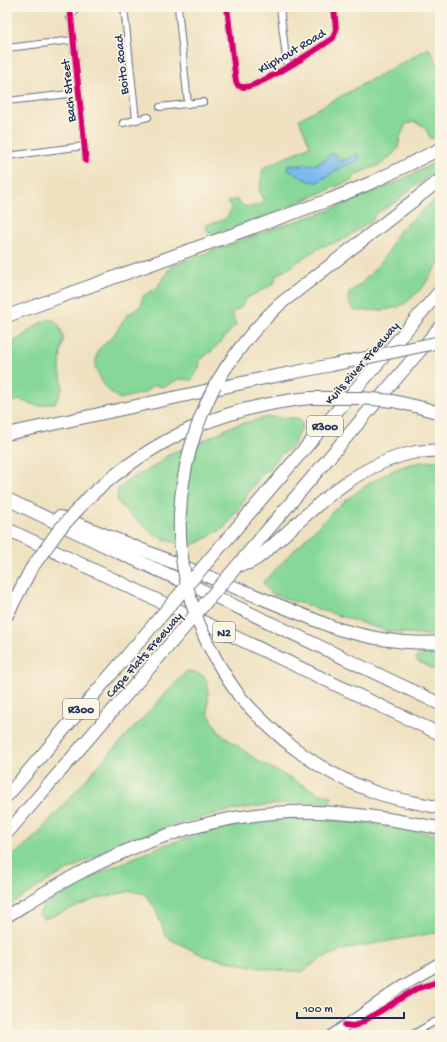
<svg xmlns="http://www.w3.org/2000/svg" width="447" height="1042" viewBox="0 0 447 1042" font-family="'Gochi Hand',sans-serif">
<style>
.green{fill:#87d898;stroke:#51847b;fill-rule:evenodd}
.water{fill:#7bb9ef;stroke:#4b74a6}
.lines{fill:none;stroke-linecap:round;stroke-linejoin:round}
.minor-casing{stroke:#656d80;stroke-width:8}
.primary-casing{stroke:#656d80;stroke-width:12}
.motorway-casing{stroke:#656d80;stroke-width:14}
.minor{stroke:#fff;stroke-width:6}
.primary{stroke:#fff;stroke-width:10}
.motorway{stroke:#fff;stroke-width:12}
.motorway-bridge-casing{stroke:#656d80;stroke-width:14;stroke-linecap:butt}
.motorway-bridge{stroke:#fff;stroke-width:12}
.cycleway-casing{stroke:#fcf5e5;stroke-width:8}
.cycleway{stroke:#d6006c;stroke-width:6}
.labels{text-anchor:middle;stroke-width:3.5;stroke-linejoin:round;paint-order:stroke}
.shield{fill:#fcf5e5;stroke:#5e6a86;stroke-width:1}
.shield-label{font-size:12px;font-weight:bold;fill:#1b2f5e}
.street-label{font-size:13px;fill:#1b2f5e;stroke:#fcf5e5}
</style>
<rect width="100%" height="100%" fill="#fcf5e5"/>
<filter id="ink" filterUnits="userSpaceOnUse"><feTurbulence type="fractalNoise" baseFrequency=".025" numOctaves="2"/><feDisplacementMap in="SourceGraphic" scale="8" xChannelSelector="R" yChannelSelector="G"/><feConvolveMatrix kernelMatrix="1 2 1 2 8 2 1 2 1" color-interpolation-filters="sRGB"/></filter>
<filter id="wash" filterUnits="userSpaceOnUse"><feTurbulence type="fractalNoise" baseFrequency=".012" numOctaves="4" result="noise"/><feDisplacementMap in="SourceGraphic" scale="16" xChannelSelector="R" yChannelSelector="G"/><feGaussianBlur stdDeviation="0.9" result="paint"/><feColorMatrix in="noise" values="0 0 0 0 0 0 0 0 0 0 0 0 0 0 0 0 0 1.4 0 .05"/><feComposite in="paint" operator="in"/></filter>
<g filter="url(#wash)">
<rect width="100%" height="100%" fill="#efe1c0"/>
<path class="green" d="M429,48L440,68V135L431,139L424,126L415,122L406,124L400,137L398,148L394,153L380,165L356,174L352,180L285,208L274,213L214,234L208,233L206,225C219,221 229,222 231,207L228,202L236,199C242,209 252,207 263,204V199L259,191L263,168L310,146L299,119ZM358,154V161L343,167L317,182C304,178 296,177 288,165L302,166L305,163C316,168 318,161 327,159L329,156L341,162Z
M440,160V169L415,186L396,202L375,214L373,220L341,241L323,246L307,255L291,267L276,275L274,284L247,298L241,307L232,313L236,325L212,351L200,360L199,368L192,380L179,379L164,387L155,385L143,393L119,399L105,387L95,367L98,350L114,335L127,315L141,306L143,296L157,288L171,266L278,227L325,212L395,183Z
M440,195V261L423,287L407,302L398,307L384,310L355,311C349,305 347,301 349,292L361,284L380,263L388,252L397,233Z
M46,320H54L59,325L63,336V343L61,350L60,370L63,388L55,403L37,406L20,400L7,403V345C21,340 32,326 46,320Z
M268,417L298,418L302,422V428L296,438L294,444L291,448L281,454L270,468L261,475L247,494L245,500L224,528L198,543L192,545L180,544L156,536L125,510L117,501L118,489L123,485L132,478L155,466L169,454L205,440L232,426Z
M432,461H440V634L426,635L387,631L274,595L267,589L263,582L332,512C353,494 378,475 404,466C413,463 423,462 432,461Z
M419,654L440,655V672L417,661L416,657Z
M187,671H192L205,677L208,685V713L220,733L258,761L318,793L331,796L332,800L328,803C234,798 134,833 53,878C38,887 22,897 7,907V861L36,836L97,767Z
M314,818L367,823L440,835V932L349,948L322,958L302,972L265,969L204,956L166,937L155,908L145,894L131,891L99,898L44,919L39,914L43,906L101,872L161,846L208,832L265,819Z"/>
<path class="water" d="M331,154H334L341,162L358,154L360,158L358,161L343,167L317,182L309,181L295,174L292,171L287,170L288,165L302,166L305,163C315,168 324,161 331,154Z"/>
</g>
<g filter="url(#ink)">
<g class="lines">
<defs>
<path id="minor" d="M70,7L86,161
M124,7L136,120
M178,7L188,104
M227,7L236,82C237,85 239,87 243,87C258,88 319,48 333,38L336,30L334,7
M280,7L287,67
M70,18L75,10L79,7
M7,48L73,40
M7,101L78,93
M160,107L203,102
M123,123L148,117
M7,156L84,146
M347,1025L353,1026L359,1024L416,989L440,981
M412,1035L432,1023L440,1020"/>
<path id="primary" d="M332,1035L403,985L440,964"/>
<path id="motorway" d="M7,316L329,200L373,182L440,149
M215,385C233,355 254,328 280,304L440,180
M419,407L440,413
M7,434L260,379L332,365
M90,496C156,437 222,407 310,398
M7,499L120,553L189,584L440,704
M59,517L76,523L335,628C370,638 403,645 440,642
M7,529L440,734
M209,560L440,291
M237,566L440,327
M237,566L249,563L258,558C308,516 348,466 416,452C423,451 432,451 440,450
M7,615L31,569
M240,697C281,742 320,773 377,793C397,800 419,803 440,808
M7,796L155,623
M7,833L177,636
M7,916C25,905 43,893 61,883C139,839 227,809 317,812C359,813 399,821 440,828"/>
</defs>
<use href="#minor" class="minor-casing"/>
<use href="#primary" class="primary-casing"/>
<use href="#motorway" class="motorway-casing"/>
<use href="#minor" class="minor"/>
<use href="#primary" class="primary"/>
<use href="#motorway" class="motorway"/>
<defs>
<path id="motorway-bridge" d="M332,365L440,342
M215,385C161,493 169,600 240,697
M310,398H361L393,401L419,407
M31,569L59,530L90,496
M155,623L209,560
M177,636L237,566"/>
</defs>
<use href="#motorway-bridge" class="motorway-bridge-casing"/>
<use href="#motorway-bridge" class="motorway-bridge"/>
<defs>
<path id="cycleway" d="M70,7L86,161
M227,7L236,82C237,85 239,87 243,87C258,88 319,48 333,38L336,30L334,7
M345,1025L353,1026L359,1024L416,989L440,981"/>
</defs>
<use href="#cycleway" class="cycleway-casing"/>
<use href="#cycleway" class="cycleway"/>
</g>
</g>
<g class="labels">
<g class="shield">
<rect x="307" y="416" width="36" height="20" rx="3"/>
<rect x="213" y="622" width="22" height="20" rx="3"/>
<rect x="63" y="699" width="36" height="20" rx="3"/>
</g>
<g class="shield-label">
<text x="325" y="430">R300</text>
<text x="224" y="636">N2</text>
<text x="81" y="713">R300</text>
</g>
<g class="street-label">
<text transform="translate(291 50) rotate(-31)" y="5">Kliphout Road</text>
<text transform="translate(120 65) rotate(-96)" y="5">Boito Road</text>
<text transform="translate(67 91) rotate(-96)" y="5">Bach Street</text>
<text transform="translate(361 362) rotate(-49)" y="5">Kuils River Freeway</text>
<text transform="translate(143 654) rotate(-49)" y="5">Cape Flats Freeway</text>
</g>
</g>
<rect width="447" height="1042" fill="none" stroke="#fcf5e5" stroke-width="24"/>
<path d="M297 1012v6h107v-6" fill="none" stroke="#1b2f5e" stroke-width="2"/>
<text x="303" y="1012" font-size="12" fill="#1b2f5e" stroke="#fcf5e5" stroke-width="3" paint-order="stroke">100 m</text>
</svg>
